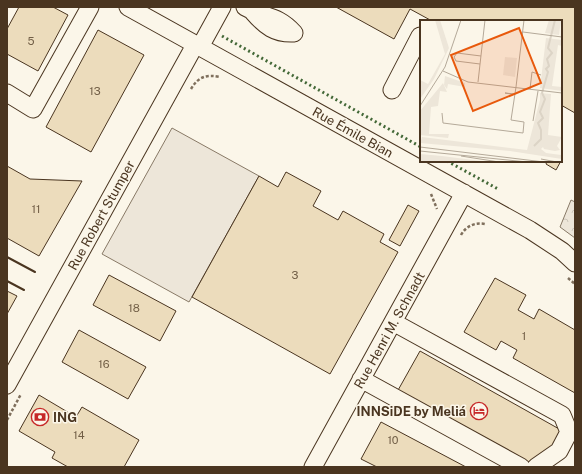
<svg xmlns="http://www.w3.org/2000/svg" width="582" height="474" viewBox="0 0 582 474" font-family="'Public Sans',sans-serif">
<style>
.grass{fill:#ede6d9;stroke:#887966}
.forest{fill:url(#forest-crowns);stroke:#887966}
.building{fill:#ecdcbc;stroke:#4a3520}
.lines{fill:none;stroke-linecap:round;stroke-linejoin:round}
.minor-casing{stroke:#4a3520;stroke-width:19}
.path{stroke:#7f6f5c;stroke-width:2.5;stroke-dasharray:3 2;stroke-linecap:butt}
.minor{stroke:#fbf6e9;stroke-width:17}
.hedge{stroke:#436837;stroke-width:3;stroke-dasharray:2 3;stroke-linecap:butt}
.wall{stroke:#4a3520;stroke-width:2}
.labels{text-anchor:middle;stroke-width:3;stroke-linejoin:round;paint-order:stroke}
.number-label{font-size:11px;fill:#725f47}
.street-label{font-size:13px;fill:#4a3520;stroke:#fbf6e9}
.poi-label{font-size:13px;font-weight:bold;fill:#4a3520;stroke:#fbf6e9;text-anchor:end}
.inset-river{fill:none;stroke:#dcd4c6;stroke-width:2}
.inset-road{fill:none;stroke:#b4a999;stroke-width:1}
.view{fill:#e8590c;fill-opacity:0.15;stroke:#e8590c;stroke-width:2}
.inset-edge{fill:none;stroke:#4a3520;stroke-width:2}
</style>
<defs>
<pattern id="forest-crowns" width="20" height="18" patternUnits="userSpaceOnUse"><rect width="20" height="18" fill="#ede6d9"/><path d="M2 6a3 3 0 1 1 6 0M12 15a3 3 0 1 1 6 0" fill="none" stroke="#cdc6ba"/></pattern>
</defs>
<rect width="100%" height="100%" fill="#fbf6e9"/>
<path class="grass" d="M172,128L259,176L189,302L102,254Z"/>
<path class="forest" d="M571,200L575,202V238L560,227Z"/>
<path class="building" d="M19,7H53L68,15L38,71L7,54V29Z
M336,7H575V113L561,105V21H432L410,9L394,39Z
M98,30L144,55L91,152L46,127Z
M561,159H562L556,170L546,164L547,161H561Z
M7,166L30,179L82,181L39,256L7,238Z
M286,172L321,191L313,206L338,220L343,211L384,234L380,242L398,252L330,374L192,297L259,176L278,187Z
M408,205L419,211L400,246L389,240Z
M109,275L176,311L160,341L93,305Z
M495,278L526,295L518,310L534,319L539,309L575,330V393L513,358L517,350L501,341L496,350L464,332Z
M7,291L17,296L7,314Z
M79,330L146,367L128,399L62,362Z
M420,351L561,430L549,452L529,465L397,392Z
M39,395L76,417L82,407L139,440L124,467H68L52,458L55,452L19,431Z
M381,422L466,467H377L361,459Z"/>
<g class="lines">
<defs>
<path id="minor" d="M128,7L530,230L562,251L575,263
M245,7C264,18 277,14 294,33C275,34 265,26 253,12
M200,47L222,7
M392,90L420,36
M7,93L33,109L90,7
M393,322L562,415L569,432L559,451L536,467
M361,379L521,467
M7,385L195,45
M313,467L464,193"/>
</defs>
<use href="#minor" class="minor-casing"/>
<path class="path" d="M191,89C198,77 206,74 220,77
M431,194L437,209
M461,235C466,226 475,222 485,224
M568,278L575,284
M7,420L21,394"/>
<use href="#minor" class="minor"/>
<path class="hedge" d="M222,36L421,147
M447,161L498,189"/>
<path class="wall" d="M7,257L35,272
M7,281L24,290"/>
</g>
<defs>
<symbol id="hotel-ring" viewBox="-11 -11 22 22"><circle r="9.5" fill="#fbf6e9" stroke="#c62828" stroke-width="1.5"/><path d="M-6-4.5h1.5V1H6V5H4.5V3h-9V5H-6ZM-4 0a1.8 1.8 0 1 1 3.6 0ZM.5 0V-2.5h3Q6-2.5 6 0Z" fill="#c62828"/></symbol>
<symbol id="bank-ring" viewBox="-11 -11 22 22"><circle r="9.5" fill="#fbf6e9" stroke="#c62828" stroke-width="1.5"/><path d="M-6-4H6V4H-6ZM0-2.3a2.3 2.3 0 1 0 0 4.6a2.3 2.3 0 1 0 0-4.6Z" fill="#c62828"/></symbol>
</defs>
<g fill-rule="evenodd">
<use href="#hotel-ring" x="469" y="401" width="20" height="20"/>
<use href="#bank-ring" x="30" y="407" width="20" height="20"/>
</g>
<g class="labels">
<g class="number-label">
<text x="31" y="45">5</text>
<text x="95" y="95">13</text>
<text x="36" y="213">11</text>
<text x="295" y="279">3</text>
<text x="134" y="312">18</text>
<text x="524" y="340">1</text>
<text x="104" y="368">16</text>
<text x="79" y="439">14</text>
<text x="393" y="444">10</text>
</g>
<g class="street-label">
<text transform="translate(353 132) rotate(29)" y="5">Rue Émile Bian</text>
<text transform="translate(101 215) rotate(-61)" y="5">Rue Robert Stumper</text>
<text transform="translate(389 330) rotate(-61)" y="5">Rue Henri M. Schnadt</text>
</g>
<g class="poi-label">
<text x="466" y="416">INNSiDE by Meliá</text>
<text x="53" y="422" text-anchor="start">ING</text>
</g>
</g>
<g transform="translate(420 20)">
<rect width="142" height="142" fill="#fbf6e9"/>
<path d="M129,0H141L139,15L125,13ZM126,18L142,20V26L138,25L132,66L142,67V71L120,68ZM85,37L97,38L95,57L83,55ZM23,63L27,72L20,71L18,86L11,87L9,114H29L28,118L0,115V91ZM120,73L131,74L128,115L142,117L137,126L140,130L135,131L124,129L123,127L121,129L126,133L141,135L142,139L90,131L0,123L2,117L107,130L120,80ZM0,134L22,136L69,142H0Z" fill="#ede6d9"/>
<path d="M15,0H20L29,28L14,59L0,79V60L8,64L25,34ZM25,56L45,63V67L28,64L27,69L24,65Z" fill="#ede6d9"/>
<path class="inset-river" d="M114,126L121,119V110L118,103L123,98L120,92L125,79L122,73L128,52L126,49L129,46L127,39L132,33L128,28L135,0"/>
<path class="inset-road" d="M103,12L142,17M60,44L36,41L34,37L37,33L61,36M23,51L48,62L142,73M58,62L65,0M96,67L104,0M110,69L112,52L121,55M91,74L85,73L95,74M0,86L25,47L41,0M22,93L23,103L103,113L104,102L91,100L96,67M113,101L118,71M0,127L124,142M0,131L107,142M41,136L79,142M121,139L137,142"/>
<path class="view" d="M99,8L121,63L53,91L31,35Z"/>
<rect width="142" height="142" class="inset-edge"/>
</g>
<rect width="582" height="474" fill="none" stroke="#4a3520" stroke-width="16"/>
</svg>
